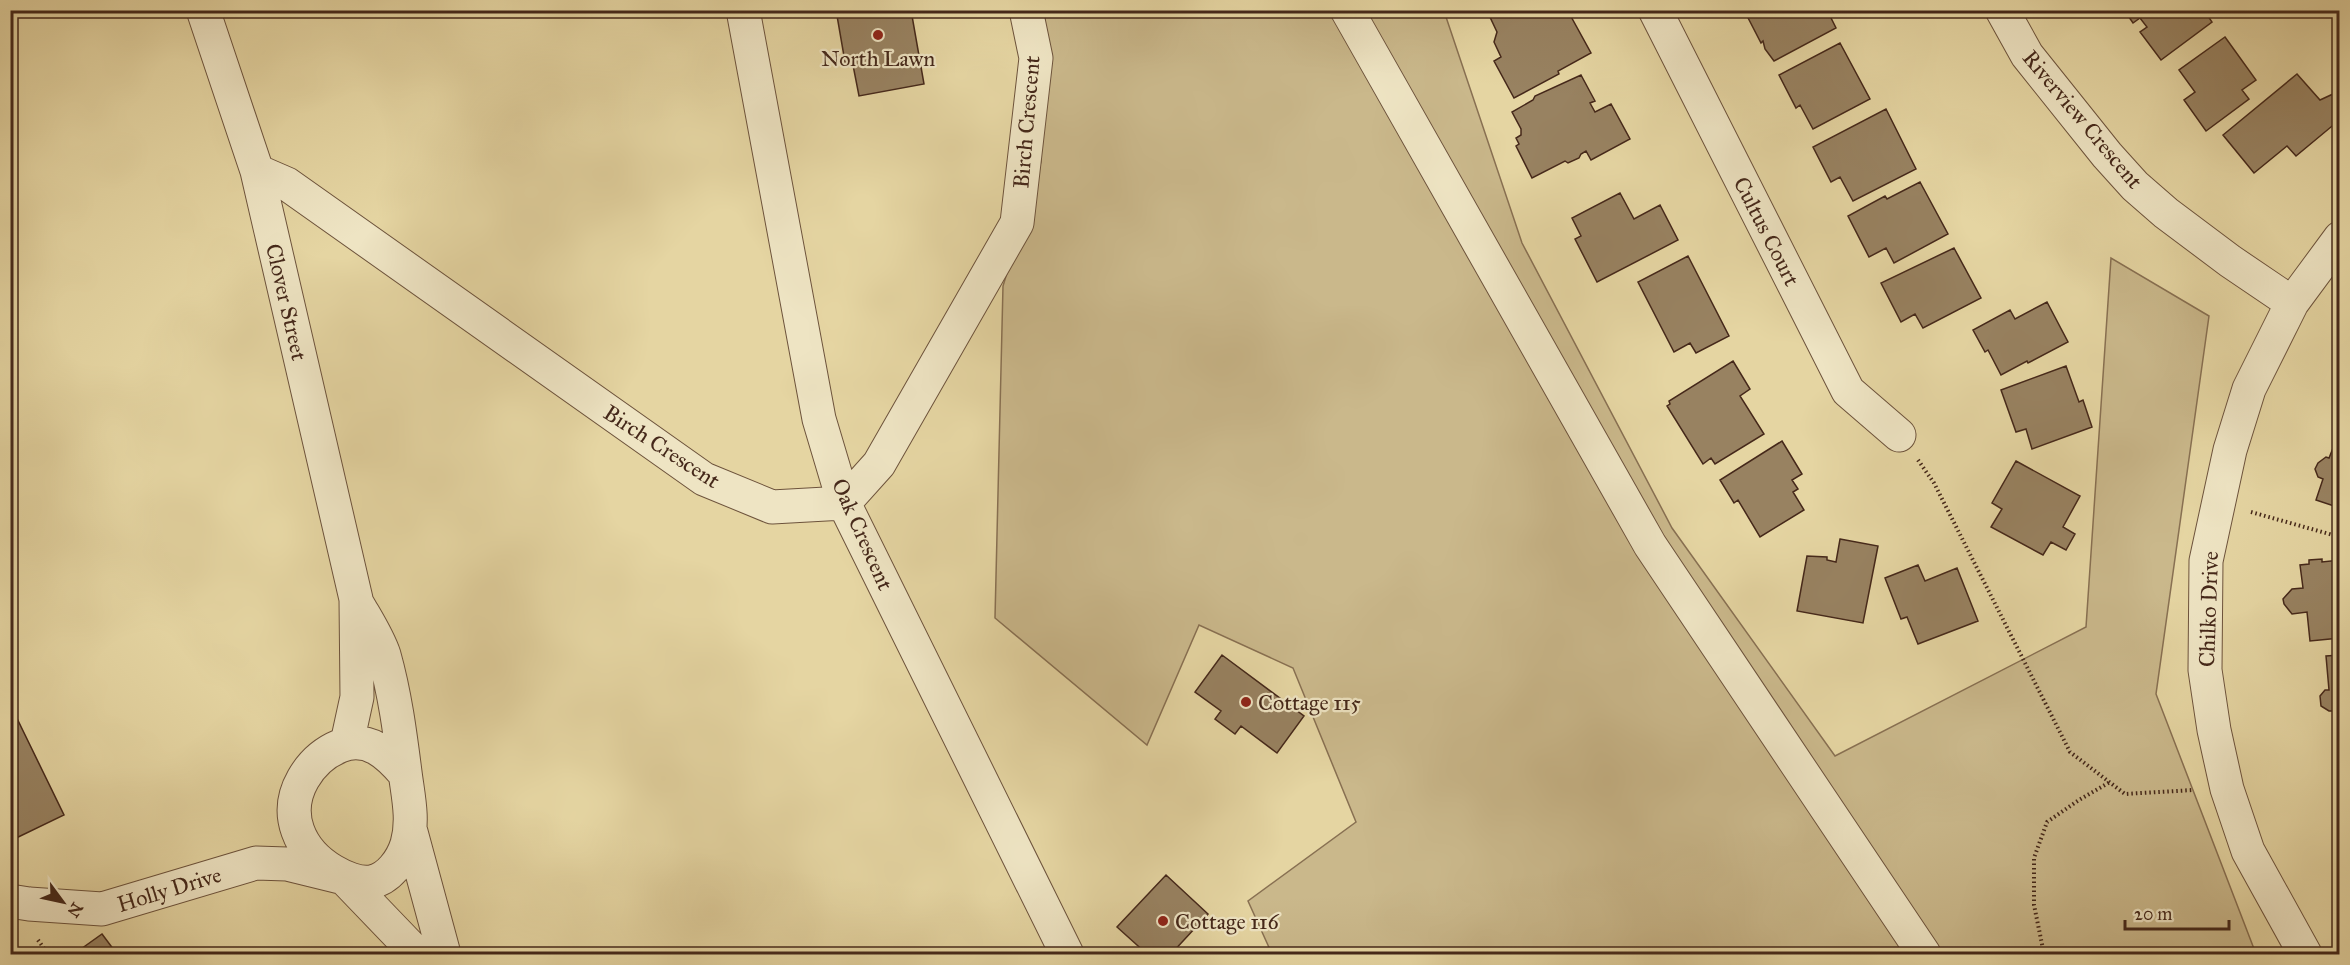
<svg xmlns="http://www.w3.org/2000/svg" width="2350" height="965" viewBox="0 0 2350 965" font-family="'IM FELL Great Primer',serif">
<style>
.green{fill:#cab88b;stroke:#887052;stroke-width:1.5}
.building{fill:#988261;stroke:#45281a;stroke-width:1.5}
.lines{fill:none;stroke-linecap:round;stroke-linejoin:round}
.minor-casing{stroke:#6d533c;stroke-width:35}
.path{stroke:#45281a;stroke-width:4;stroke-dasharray:1.5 3;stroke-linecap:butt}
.minor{stroke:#eee4c3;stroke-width:33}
.poi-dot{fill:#8f2418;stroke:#eee4c3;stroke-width:2}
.labels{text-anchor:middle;stroke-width:4.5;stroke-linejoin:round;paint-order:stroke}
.poi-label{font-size:22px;fill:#45281a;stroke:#eee4c3;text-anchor:start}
.street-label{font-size:22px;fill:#45281a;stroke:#eee4c3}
</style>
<rect width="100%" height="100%" fill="#e5d5a2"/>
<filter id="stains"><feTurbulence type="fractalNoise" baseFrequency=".00333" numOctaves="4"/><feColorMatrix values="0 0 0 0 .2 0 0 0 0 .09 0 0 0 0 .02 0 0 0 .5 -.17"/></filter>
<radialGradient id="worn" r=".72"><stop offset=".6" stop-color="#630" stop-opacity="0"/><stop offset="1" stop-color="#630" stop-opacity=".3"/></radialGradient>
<path class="green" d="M1045,11H1444L1522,243L1672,528L1835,756L2086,627L2111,258L2209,316L2156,694L2256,954H1272L1248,901L1356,822L1293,668L1199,625L1147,745L995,618L1003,286L1041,162Z"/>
<path class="building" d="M836,10H911L924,84L859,96L852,60L845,62Z
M1497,10H1566L1567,14L1569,13L1591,53L1558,71L1559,74L1514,98L1494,61L1501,57L1494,42L1497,32L1489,15Z
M1744,10H1827L1836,28L1774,61L1765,49L1763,41L1761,43Z
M2124,10H2204L2212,22L2161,60L2140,32L2147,27L2140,18L2133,23Z
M2225,37L2256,80L2242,90L2249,99L2206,131L2184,100L2195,92L2179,70Z
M1840,43L1870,99L1813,129L1800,105L1796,108L1779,75Z
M2297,74L2320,100L2333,94L2340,102V112L2334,118L2337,122L2296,156L2287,146L2254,173L2223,135Z
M1581,75L1595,101L1590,103L1595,112L1611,104L1630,139L1591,160L1586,151L1581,154L1579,158L1568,163L1565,161L1532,178L1516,146L1519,144L1516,138L1521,135V129L1512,112L1533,100L1535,96Z
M1886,109L1916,169L1853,201L1840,177L1831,182L1813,147Z
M1920,182L1948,234L1894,263L1886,248L1869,257L1848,216L1885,196L1887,199Z
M1620,193L1634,219L1660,205L1678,240L1597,282L1575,239L1581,236L1572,218Z
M1954,248L1981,298L1923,328L1915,314L1901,322L1881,283Z
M1688,256L1729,336L1696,353L1690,343L1674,352L1638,282Z
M2047,302L2068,342L2028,363L2027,361L2001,375L1988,350L1985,352L1973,330L2010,310L2015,319Z
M1733,361L1750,389L1740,396L1764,434L1715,464L1711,458L1703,464L1667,406L1670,404L1669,401Z
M2066,366L2079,402L2083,400L2092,427L2032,449L2026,429L2016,432L2001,390Z
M2338,436L2340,437V508L2316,500L2323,479L2318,477L2315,469L2318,463L2326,457L2329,458Z
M1782,441L1802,474L1792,480L1798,489L1793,492L1804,510L1760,537L1738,500L1734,503L1720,480Z
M2016,461L2080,496L2063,527L2075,534L2066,550L2051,542L2043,555L1991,527L2002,509L1992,503Z
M1840,539L1878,546L1863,623L1797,611L1807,556L1827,557V560L1836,562Z
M2322,559V562L2340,560V638L2310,641L2307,612L2292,614L2284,604L2283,599L2292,589L2303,588L2300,565L2309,564V560Z
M1918,565L1925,581L1957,568L1978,621L1918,644L1907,617L1901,619L1885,578Z
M1222,655L1304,716L1277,753L1241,726L1235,734L1215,719L1221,711L1195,692Z
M2340,655V722H2334V711H2329L2321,706L2320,696L2325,690H2329L2326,656Z
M10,704L64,815L10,841Z
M1166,875L1208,914L1171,954H1147L1117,927Z
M102,934L117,954H74Z"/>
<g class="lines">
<defs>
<path id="minor" d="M203,10L257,171L356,599L357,697L347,743
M743,10L819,419L844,503L1067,954
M1347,10L1650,545L1924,954
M1655,10L1848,391L1899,435
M2002,10L2027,55L2107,155L2135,186L2166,213L2230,261L2292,303
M257,171L287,184L704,479L772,507L844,503L879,464L1017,223L1036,58L1026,10
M357,603C366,619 378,637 384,655C395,694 400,733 405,772C408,796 414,820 407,844C402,860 389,879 371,882C359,884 343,877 333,871C299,851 283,814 303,779C312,763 323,753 340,746C368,735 388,754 405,774
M411,832L444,954
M10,901L29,904L102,909L256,863L287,864L344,878L417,954
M2305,954L2248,851L2227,789L2214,730L2205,670L2206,561L2230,450L2249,389L2292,303L2340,238"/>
</defs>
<use href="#minor" class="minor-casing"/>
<path class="path" d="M10,12L13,10
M1918,460L1934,483L2070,752L2125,794L2193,790
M2251,512L2340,537
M38,940L48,954
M2044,954L2034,905V858L2047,822L2079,800L2110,782"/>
<use href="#minor" class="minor"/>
</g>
<g class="poi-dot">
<circle cx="878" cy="35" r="6"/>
<circle cx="1246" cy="702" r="6"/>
<circle cx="1163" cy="921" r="6"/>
</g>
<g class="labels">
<g class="poi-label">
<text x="878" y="66" text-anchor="middle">North Lawn</text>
<text x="1258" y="710">Cottage 115</text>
<text x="1175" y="929">Cottage 116</text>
</g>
<g class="street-label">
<text transform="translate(2083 119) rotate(50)" y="8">Riverview Crescent</text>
<text transform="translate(1026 122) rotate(-85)" y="8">Birch Crescent</text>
<text transform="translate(1767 231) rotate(63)" y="8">Cultus Court</text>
<text transform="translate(287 302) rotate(77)" y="8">Clover Street</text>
<text transform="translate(662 446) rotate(33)" y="8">Birch Crescent</text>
<text transform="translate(863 534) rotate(66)" y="8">Oak Crescent</text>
<text transform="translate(2208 609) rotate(-88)" y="8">Chilko Drive</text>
<text transform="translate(169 889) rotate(-17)" y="8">Holly Drive</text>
</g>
</g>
<rect width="2350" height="965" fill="none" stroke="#e5d5a2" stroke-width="36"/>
<rect x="12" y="12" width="2326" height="941" fill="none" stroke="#45281a" stroke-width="3"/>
<rect x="18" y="18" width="2314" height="929" fill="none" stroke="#45281a" stroke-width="1.5"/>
<g transform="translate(63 902) rotate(123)" stroke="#eee4c3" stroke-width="4.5" paint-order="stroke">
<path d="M0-4.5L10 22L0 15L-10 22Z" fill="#45281a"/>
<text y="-9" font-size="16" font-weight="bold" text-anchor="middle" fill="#45281a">N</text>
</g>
<path d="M2125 920v9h104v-9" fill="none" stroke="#45281a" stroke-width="3"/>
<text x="2134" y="920" font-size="18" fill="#45281a" stroke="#eee4c3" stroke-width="4.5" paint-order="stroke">20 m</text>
<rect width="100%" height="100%" filter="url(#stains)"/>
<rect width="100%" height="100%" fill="url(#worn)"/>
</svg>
